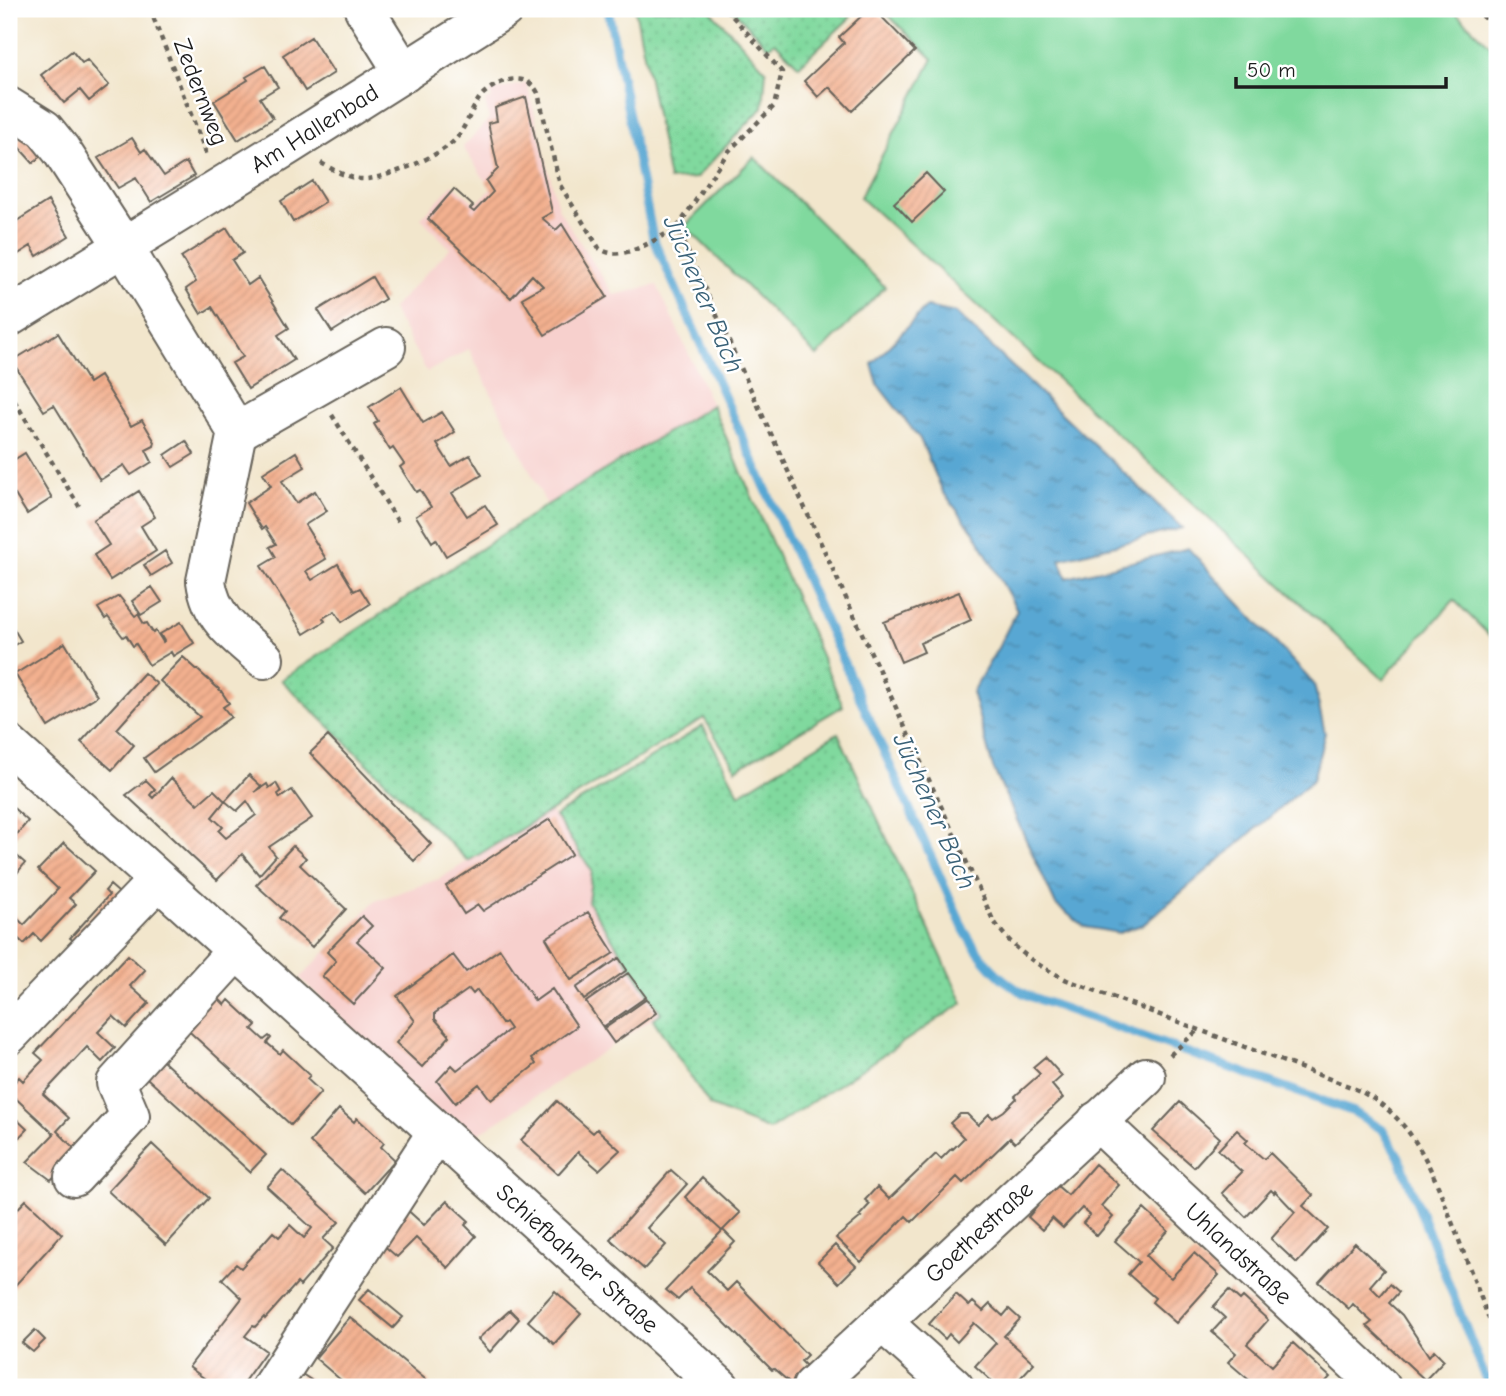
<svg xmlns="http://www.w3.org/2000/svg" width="1506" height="1396" viewBox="0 0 1506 1396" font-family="'Comic Neue',sans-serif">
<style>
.built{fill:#f7d0cd}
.grass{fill:url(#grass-dots);stroke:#4e7a5d;stroke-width:2}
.pitch{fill:#80d99e;stroke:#4e7a5d;stroke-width:2}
.water{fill:url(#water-ripples);stroke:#3a6278;stroke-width:2}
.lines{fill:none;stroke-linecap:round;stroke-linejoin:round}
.stream{stroke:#59a7d3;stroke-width:9}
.building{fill:url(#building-hatch)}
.minor-casing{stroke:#67635a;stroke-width:42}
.path{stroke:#67635a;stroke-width:4.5;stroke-dasharray:5 5;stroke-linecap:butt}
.minor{stroke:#fff;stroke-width:38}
.labels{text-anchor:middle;stroke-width:5;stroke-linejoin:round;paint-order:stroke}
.street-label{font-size:24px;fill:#1c1c1c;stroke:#fff}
.water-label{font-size:26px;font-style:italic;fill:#3a6278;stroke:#fff}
</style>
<defs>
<pattern id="grass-dots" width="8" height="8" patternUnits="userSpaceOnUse" patternTransform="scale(1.75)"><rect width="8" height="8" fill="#80d99e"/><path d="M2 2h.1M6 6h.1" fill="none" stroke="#6eba88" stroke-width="1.8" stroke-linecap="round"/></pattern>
<pattern id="water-ripples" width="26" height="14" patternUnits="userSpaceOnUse" patternTransform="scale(1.75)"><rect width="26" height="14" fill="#59a7d3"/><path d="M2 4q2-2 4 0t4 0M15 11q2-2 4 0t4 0" fill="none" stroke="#4987aa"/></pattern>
<pattern id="building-hatch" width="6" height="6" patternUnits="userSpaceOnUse" patternTransform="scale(1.75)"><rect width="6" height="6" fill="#f3b08f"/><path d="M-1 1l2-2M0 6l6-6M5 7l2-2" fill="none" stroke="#d0977b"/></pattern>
</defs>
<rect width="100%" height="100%" fill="#fff"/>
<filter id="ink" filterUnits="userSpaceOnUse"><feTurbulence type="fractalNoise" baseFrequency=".0143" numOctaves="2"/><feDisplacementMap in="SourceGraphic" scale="14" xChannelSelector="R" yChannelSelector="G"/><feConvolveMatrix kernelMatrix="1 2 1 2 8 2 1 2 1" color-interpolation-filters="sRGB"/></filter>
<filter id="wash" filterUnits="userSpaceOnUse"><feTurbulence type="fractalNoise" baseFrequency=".00686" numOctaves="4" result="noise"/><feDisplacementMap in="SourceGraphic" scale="28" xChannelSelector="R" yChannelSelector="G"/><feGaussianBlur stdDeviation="1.57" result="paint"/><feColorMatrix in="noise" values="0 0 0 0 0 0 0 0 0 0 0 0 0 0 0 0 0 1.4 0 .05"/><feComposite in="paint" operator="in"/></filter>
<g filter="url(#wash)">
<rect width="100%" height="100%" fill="#f2e6cc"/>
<path class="built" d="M527,83L558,208L614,295L657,285L712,405L547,505L469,349L427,372L392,309L450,248L421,218L453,184L476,204L491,189L463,147L489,119L485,101L492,99L490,92Z
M550,811L592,871L589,902L661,1013L468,1141L300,978L375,901L439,879Z"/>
<path class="grass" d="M635,9H709L766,70L763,107L696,178L669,180Z
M732,9H843L851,17L799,66L775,42L768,47Z
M712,405L843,706L736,769L704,718L468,861L281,680L547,505Z
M703,726L739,794L838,733L963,1003L769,1130L710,1106L653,1019L661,1013L588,902L592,871L555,816Z"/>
<path class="pitch" d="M891,9H1452L1497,52V643L1454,600L1383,679L860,197L933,59L886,13Z
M754,157L885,287L817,356L685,226Z"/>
<path class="water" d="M926,307L956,313L1182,528L1060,559L1067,578L1188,548L1314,684L1325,733L1313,780L1144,924L1119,933L1085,927L1056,905L993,768L972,692L999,646L1017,610L976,535L943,492L920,439L878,385L872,364Z"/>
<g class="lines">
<path class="stream" d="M608,9L653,238L964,930C981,959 999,981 1029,996L1354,1112L1383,1130L1399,1157L1489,1387"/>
</g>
<g id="blocks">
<path class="building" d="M869,9H874L915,51L852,111L829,87L818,97L804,81L844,43L839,37Z
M311,37L334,73L305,91L283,55Z
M72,51L82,63L87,60L109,85L89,101L80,90L64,103L41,75Z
M265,66L278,87L260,98L273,118L238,140L214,101L248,80L246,77Z
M526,97L552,212L542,218L556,230L562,224L607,297L545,335L522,298L543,286L532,275L511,298L428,219L454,189L473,206L470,209L474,212L493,192L486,181L498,169L488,123L497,121L495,108Z
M26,133L44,153L33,163L15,143Z
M132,138L141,152L145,149L164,176L186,162L194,176L151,202L136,178L118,188L98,158Z
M926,173L944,192L912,222L894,203Z
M312,181L325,202L293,222L281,201Z
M48,201L69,236L37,256L31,246L9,260V226Z
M227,228L243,253L232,260L248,285L258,278L289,328L278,335L294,360L248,389L232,363L243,357L212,307L201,314L186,289L196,282L181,257Z
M372,277L385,299L332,332L318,310Z
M58,333L89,383L100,376L131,426L142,420L155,442L154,446L146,450L152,462L131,475L124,465L100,480L54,405L44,411L12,361Z
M401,387L423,423L442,412L455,432L437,444L451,466L470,455L482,475L452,493L467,516L485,505L498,525L446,556L436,539L432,542L416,516L431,507L420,490L416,492L400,467L404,464L393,448L390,450L374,424L378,421L369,407Z
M186,441L194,454L173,467L165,455Z
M296,452L305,467L282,481L296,503L315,491L327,511L305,525L326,559L306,571L312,580L338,564L354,591L360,588L370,604L342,622L335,611L323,618L325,621L304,634L261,566L276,557L270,547L276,544L265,527L262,529L246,503L271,486L263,473Z
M25,453L52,498L27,514L9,485V463Z
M139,491L155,517L141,526L156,551L110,580L94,555L109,545L93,520Z
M165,551L172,563L151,576L144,565Z
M152,587L162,602L141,615L132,601Z
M959,592L971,620L920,643L924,652L901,662L884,622Z
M119,596L135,616L138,614L144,624L147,623L153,633L156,631L163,642L164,641L160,634L181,622L194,643L173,656L171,652L149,665L136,644L133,646L126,635L123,637L108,617L105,619L98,608Z
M9,621L21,641L9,648Z
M65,643L97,696L48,727L15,674Z
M183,657L221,691L229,703L223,707L231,717L154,772L144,758L200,717L160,681Z
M144,673L157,684L117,729L134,745L112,770L81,742Z
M328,736L431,844L414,861L310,753Z
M249,775L261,786L255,792L267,784L269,788L276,783L281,792L278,794L280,798L292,790L312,818L269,847L276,856L259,875L242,854L217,880L126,795L146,780L155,789L150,795L153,798L171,778L198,804L214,790L225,801L212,817L223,827L219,831L226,838L256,815L247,801L237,811L225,801Z
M9,804L28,821L9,844Z
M550,819L572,854L483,911L478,905L464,914L446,886Z
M64,843L95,871L69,898L76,904L41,941L34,934L24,944L9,930V910L24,925L58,889L38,870Z
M293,846L306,858L300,865L346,909L312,947L279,918L285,911L256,885Z
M9,849L25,863L9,883Z
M110,885L126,899L75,942L70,938L109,895L105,891Z
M588,912L614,953L571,980L546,938Z
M362,916L372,926L357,941L386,968L353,1004L322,976L336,961L327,952Z
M500,949L535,1001L552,989L577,1026L532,1058L536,1064L491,1100L479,1084L455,1103L437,1081L452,1065L457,1070L510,1029L505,1022L502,1024L477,990L473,994L469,989L435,1013V1019L450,1036L422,1067L396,1043L415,1021L397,996L453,955L466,972Z
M128,955L145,970L130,986L149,1003L126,1028L113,1016L98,1032L115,1048L102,1062L87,1047L43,1094L69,1118L57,1131L77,1151L51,1180L27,1162L54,1134L9,1092V1088L19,1077L23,1081L43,1060L35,1053Z
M619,958L627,970L584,1000L576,988Z
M628,973L646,997L603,1027L586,1002Z
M213,993L225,1005L229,1000L256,1025L252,1029L264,1040L269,1036L271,1038L267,1043L280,1054L283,1050L310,1075L307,1079L321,1092L291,1125L180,1023Z
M647,999L656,1013L614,1043L604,1029Z
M153,1052L266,1155L250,1172L137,1069Z
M1045,1057L1062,1076L1052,1085L1063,1098L1015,1143L1010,1138L963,1183L957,1177L912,1222L906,1216L861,1262L836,1238L861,1217L859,1216L870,1204L865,1200L877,1187L889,1199L936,1154L941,1159L952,1148L953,1149L964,1138L950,1123L960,1114H967L978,1125L989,1114L993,1118L1004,1111L1017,1098L1015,1096L1040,1074L1033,1067Z
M557,1101L593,1133L597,1129L620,1150L599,1170L578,1152L558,1174L521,1140Z
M1180,1102L1220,1138L1194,1167L1153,1131Z
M339,1109L354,1122L357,1118L384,1143L381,1147L395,1160L365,1193L310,1142Z
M9,1112L27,1129L9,1148Z
M1237,1130L1248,1140L1245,1143L1264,1159L1270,1153L1313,1195L1303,1206L1328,1229L1297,1263L1271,1239L1295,1212L1275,1191L1274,1193L1271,1190L1246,1217L1222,1193L1242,1172L1218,1150Z
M152,1144L209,1198L166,1245L108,1191Z
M1095,1164L1119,1185L1101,1206L1113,1217L1097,1236L1083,1223L1090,1215L1082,1208L1063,1228L1052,1218L1042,1230L1028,1217L1056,1185L1068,1195Z
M282,1170L339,1222L323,1239L333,1248L300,1286L297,1283L265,1319L264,1317L255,1327L253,1326L245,1336L266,1351L240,1387H216L189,1367L242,1298L222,1279L236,1264L241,1268L273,1232L279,1237L290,1225L304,1238L312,1228L267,1187Z
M671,1170L687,1184L647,1228L666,1245L644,1269L610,1239Z
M702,1178L740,1213L723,1230L735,1242L707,1271L727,1291L736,1282L807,1355L801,1361L811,1371L795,1387L774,1369L772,1370L690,1288L678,1300L666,1290L722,1231L685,1197Z
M26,1200L62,1234L9,1292V1218Z
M447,1201L469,1221L465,1225L476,1236L448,1268L416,1238L397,1257L380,1242L403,1206L424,1225Z
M1144,1209L1168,1231L1146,1256L1158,1268L1171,1278L1194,1253L1219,1275L1176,1323L1152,1302L1155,1298L1128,1274L1139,1262L1115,1241Z
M1355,1243L1384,1270L1370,1286L1380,1296L1390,1284L1399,1292L1389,1303L1402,1315L1429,1356L1434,1350L1444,1360L1425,1380L1367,1326L1372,1322L1363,1314L1353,1304L1349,1309L1319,1282Z
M835,1245L856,1266L839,1283L818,1262Z
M369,1289L403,1317L393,1328L359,1300Z
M1229,1290L1240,1300L1243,1297L1268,1320L1247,1344L1272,1366L1293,1343L1330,1377L1321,1387H1270L1262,1380L1256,1386L1228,1362L1236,1353L1212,1332L1225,1318L1213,1307Z
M555,1291L581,1314L554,1344L528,1321Z
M956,1294L969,1306L973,1302L983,1311L990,1304L1003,1316L1009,1309L1020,1319L1004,1336L1034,1363L1012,1387H998L975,1366L996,1343L974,1323L957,1342L949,1334L945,1339L929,1324Z
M510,1310L519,1319L490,1352L478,1339Z
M350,1317L430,1383L426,1387H349L315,1358Z
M35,1330L45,1340L33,1352L22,1343Z
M302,1374L311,1380L306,1387H293Z"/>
</g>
</g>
<g filter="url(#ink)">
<use href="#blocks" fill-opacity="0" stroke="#67635a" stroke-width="2"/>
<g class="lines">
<defs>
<g id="minor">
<path d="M364,9L404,73"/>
<path d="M9,107L44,129L61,150L123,246L237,432L206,581C211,619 237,636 264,659"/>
<path id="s1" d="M9,317L287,146L504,9"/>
<path d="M237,432L386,347"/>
<path id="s2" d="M9,745L720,1387"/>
<path d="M9,1035L157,881"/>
<path id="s3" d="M1097,1121L1381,1387"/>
<path d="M74,1177L130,1116L116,1083L235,952"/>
<path d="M882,1322L954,1387"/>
<path d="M271,1387L437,1132"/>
<path id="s4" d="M812,1387L1146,1077"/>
</g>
</defs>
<use href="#minor" class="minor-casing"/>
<path class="path" d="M150,9L208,158
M726,9L782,72L774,106L728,152L677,228L993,920C1014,950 1034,964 1067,980L1351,1087C1416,1115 1433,1173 1457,1235C1470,1270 1484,1305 1497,1340
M1475,9L1497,29
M321,163C334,170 347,178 361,179C382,181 440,156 455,140C466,128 474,102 483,94C499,80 526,70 538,93L560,185L599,248C621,265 656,238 677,228
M9,392L79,506
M332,415L400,525
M1170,1055L1198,1030"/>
<use href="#minor" class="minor"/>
</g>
</g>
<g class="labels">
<g class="street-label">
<text transform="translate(201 92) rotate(69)" y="8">Zedernweg</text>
<text dy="8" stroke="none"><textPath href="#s1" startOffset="359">Am Hallenbad</textPath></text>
<text dy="8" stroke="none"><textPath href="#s4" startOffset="228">Goethestraße</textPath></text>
<text dy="8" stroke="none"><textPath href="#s3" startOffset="194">Uhlandstraße</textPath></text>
<text dy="8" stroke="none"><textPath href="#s2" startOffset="766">Schiefbahner Straße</textPath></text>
</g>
<g class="water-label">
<text transform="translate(704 294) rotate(67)" y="9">Jüchener Bach</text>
<text transform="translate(935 811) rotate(66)" y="9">Jüchener Bach</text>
</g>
</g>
<rect width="1506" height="1396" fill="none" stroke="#fff" stroke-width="35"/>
<path d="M1236 77v10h210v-10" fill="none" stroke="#1c1c1c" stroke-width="3.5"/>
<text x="1247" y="77" font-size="21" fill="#1c1c1c" stroke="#ffffff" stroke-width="5" paint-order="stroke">50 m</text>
</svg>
